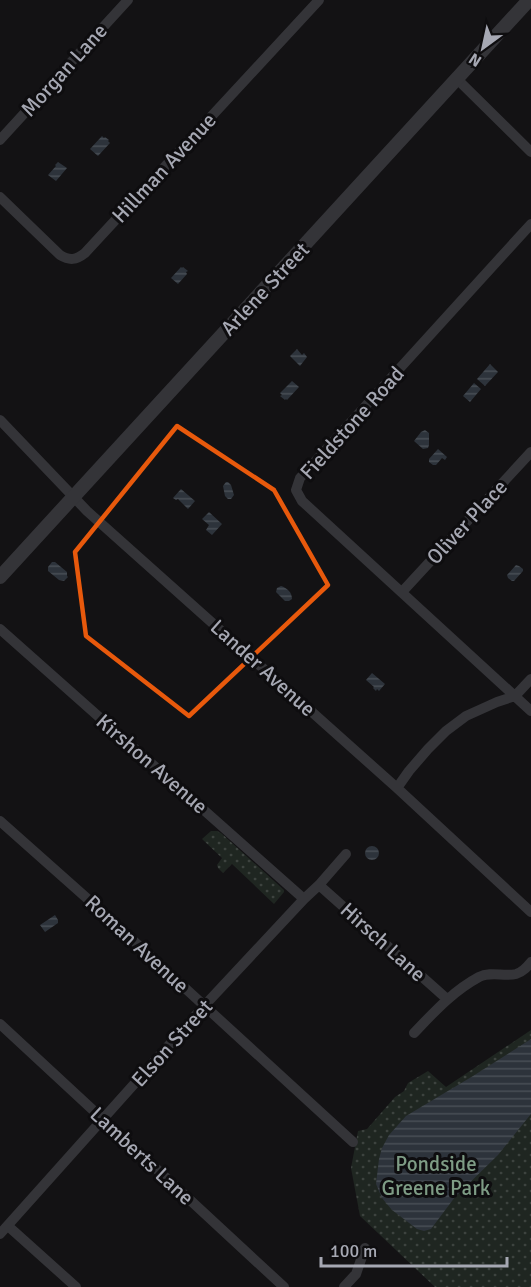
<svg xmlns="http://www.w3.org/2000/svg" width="531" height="1287" viewBox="0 0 531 1287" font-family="Signika,sans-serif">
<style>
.park{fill:url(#park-dots)}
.water{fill:url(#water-rules)}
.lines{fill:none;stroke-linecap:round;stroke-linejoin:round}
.minor{stroke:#343438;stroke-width:10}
.tertiary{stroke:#343438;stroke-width:14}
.marked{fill:none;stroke:#e8590c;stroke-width:4.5;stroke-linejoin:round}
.labels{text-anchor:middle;stroke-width:6;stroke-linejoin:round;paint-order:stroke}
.street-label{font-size:21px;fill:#a6a8b3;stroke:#0e0d0f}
.park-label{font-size:21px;fill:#7e9c85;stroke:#0e0d0f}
</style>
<defs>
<pattern id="park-dots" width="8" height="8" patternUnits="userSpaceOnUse" patternTransform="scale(1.5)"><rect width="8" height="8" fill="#1f2621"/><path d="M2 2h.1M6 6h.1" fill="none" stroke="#3d433f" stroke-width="1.8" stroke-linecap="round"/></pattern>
<pattern id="water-rules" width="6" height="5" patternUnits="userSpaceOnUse" patternTransform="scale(1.5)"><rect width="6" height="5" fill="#2d333b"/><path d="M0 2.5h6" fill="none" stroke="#484e55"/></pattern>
</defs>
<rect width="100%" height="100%" fill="#131214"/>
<path class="park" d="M211,831H217L221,833L284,890V892L274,904L232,864L223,873L218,868L217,865L222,858L202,839Z
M531,1030V1287H435L360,1216L351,1168L358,1131L367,1129L395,1097L404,1091L408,1083L428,1071L446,1087Z"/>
<path class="water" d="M102,136L104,138L105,137L109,140L108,141L110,143L98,156L90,149Z
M58,162L67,168L56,181L48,175L56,166L55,165Z
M181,267L182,268L183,267L188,271L186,272L187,274L178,284L171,278Z
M297,349L302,355L304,353L307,357L300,366L290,356Z
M490,364L498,372L485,386L477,379Z
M292,381L299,387L287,400L286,399L285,400L280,396L282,395L280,393Z
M474,383L481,389L470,402L463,396Z
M425,430L429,433V445L428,448L423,449L414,441L421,432Z
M438,449L447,457L445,460L442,458L436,465H433L429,462V459Z
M226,482H228L231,485L234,495L231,499H228L225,496L223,486Z
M181,489L195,501L188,509L178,499L176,500L173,498Z
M209,512L222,524L212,535L206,530L209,525L202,519Z
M52,562H55L67,572V576L68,577L64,581L59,580L48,571V567Z
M516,565L519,566L523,569V571L514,581H512L508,578L507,575Z
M281,586C287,588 292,592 292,599L289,601H285L276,592L277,588Z
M372,673L385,684L379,691L377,689L376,691L373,688L374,687L366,680Z
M365 853a7 7 0 1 1 14 0a7 7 0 1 1-14 0Z
M55,915L58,920V923L45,932L40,925Z
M531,1039V1114L498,1155L455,1197L431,1229L424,1231L417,1229L392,1210L382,1198L376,1184L379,1159L382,1148L389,1135L406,1116L473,1076Z"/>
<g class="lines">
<path class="minor" d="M457,79L531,152
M0,140L128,0
M0,197L60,255C70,261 76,260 85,253L319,0
M531,224L300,478L296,490L302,501L531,711
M0,420L87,511L397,788L531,912
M402,592L531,452
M0,629L304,899
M397,788L409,771L428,749L446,731L466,716L497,702L515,696L531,679
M0,821L90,901L353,1142
M319,885L447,999
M0,1024L284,1287
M414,1033C434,1012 453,991 479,977C491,971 504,977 516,974C523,972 527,967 531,962
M8,1226L76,1287
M0,1234L204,1006L304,899L319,885L346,854
M344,1287L356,1274L365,1248"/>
<path class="tertiary" d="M0,577L529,0"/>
</g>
<path class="marked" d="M177,426L274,490L328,585L189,716L86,636L75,552Z"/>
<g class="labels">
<g class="street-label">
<text transform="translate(64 70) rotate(-48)" y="7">Morgan Lane</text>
<text transform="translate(164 168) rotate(-47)" y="7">Hillman Avenue</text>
<text transform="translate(265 289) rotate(-47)" y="7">Arlene Street</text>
<text transform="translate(352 423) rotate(-48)" y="7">Fieldstone Road</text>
<text transform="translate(467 522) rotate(-47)" y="7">Oliver Place</text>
<text transform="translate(263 668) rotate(42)" y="7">Lander Avenue</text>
<text transform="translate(152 764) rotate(41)" y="7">Kirshon Avenue</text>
<text transform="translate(383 942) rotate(42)" y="7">Hirsch Lane</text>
<text transform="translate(137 944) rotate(43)" y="7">Roman Avenue</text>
<text transform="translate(172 1043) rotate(-48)" y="7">Elson Street</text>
<text transform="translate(142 1156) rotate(43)" y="7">Lamberts Lane</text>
</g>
<g class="park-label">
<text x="436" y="1171">Pondside<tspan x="436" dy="24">Greene Park</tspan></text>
</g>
</g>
<g transform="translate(483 48) rotate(213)" stroke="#0e0d0f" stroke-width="4.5" paint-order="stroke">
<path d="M0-4.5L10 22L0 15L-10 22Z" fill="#a6a8b3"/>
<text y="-9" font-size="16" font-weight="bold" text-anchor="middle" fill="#a6a8b3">N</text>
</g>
<path d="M321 1257v9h186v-9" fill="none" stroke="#a6a8b3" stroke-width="3"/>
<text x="330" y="1257" font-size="18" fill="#a6a8b3" stroke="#0e0d0f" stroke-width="4.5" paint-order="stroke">100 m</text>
</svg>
